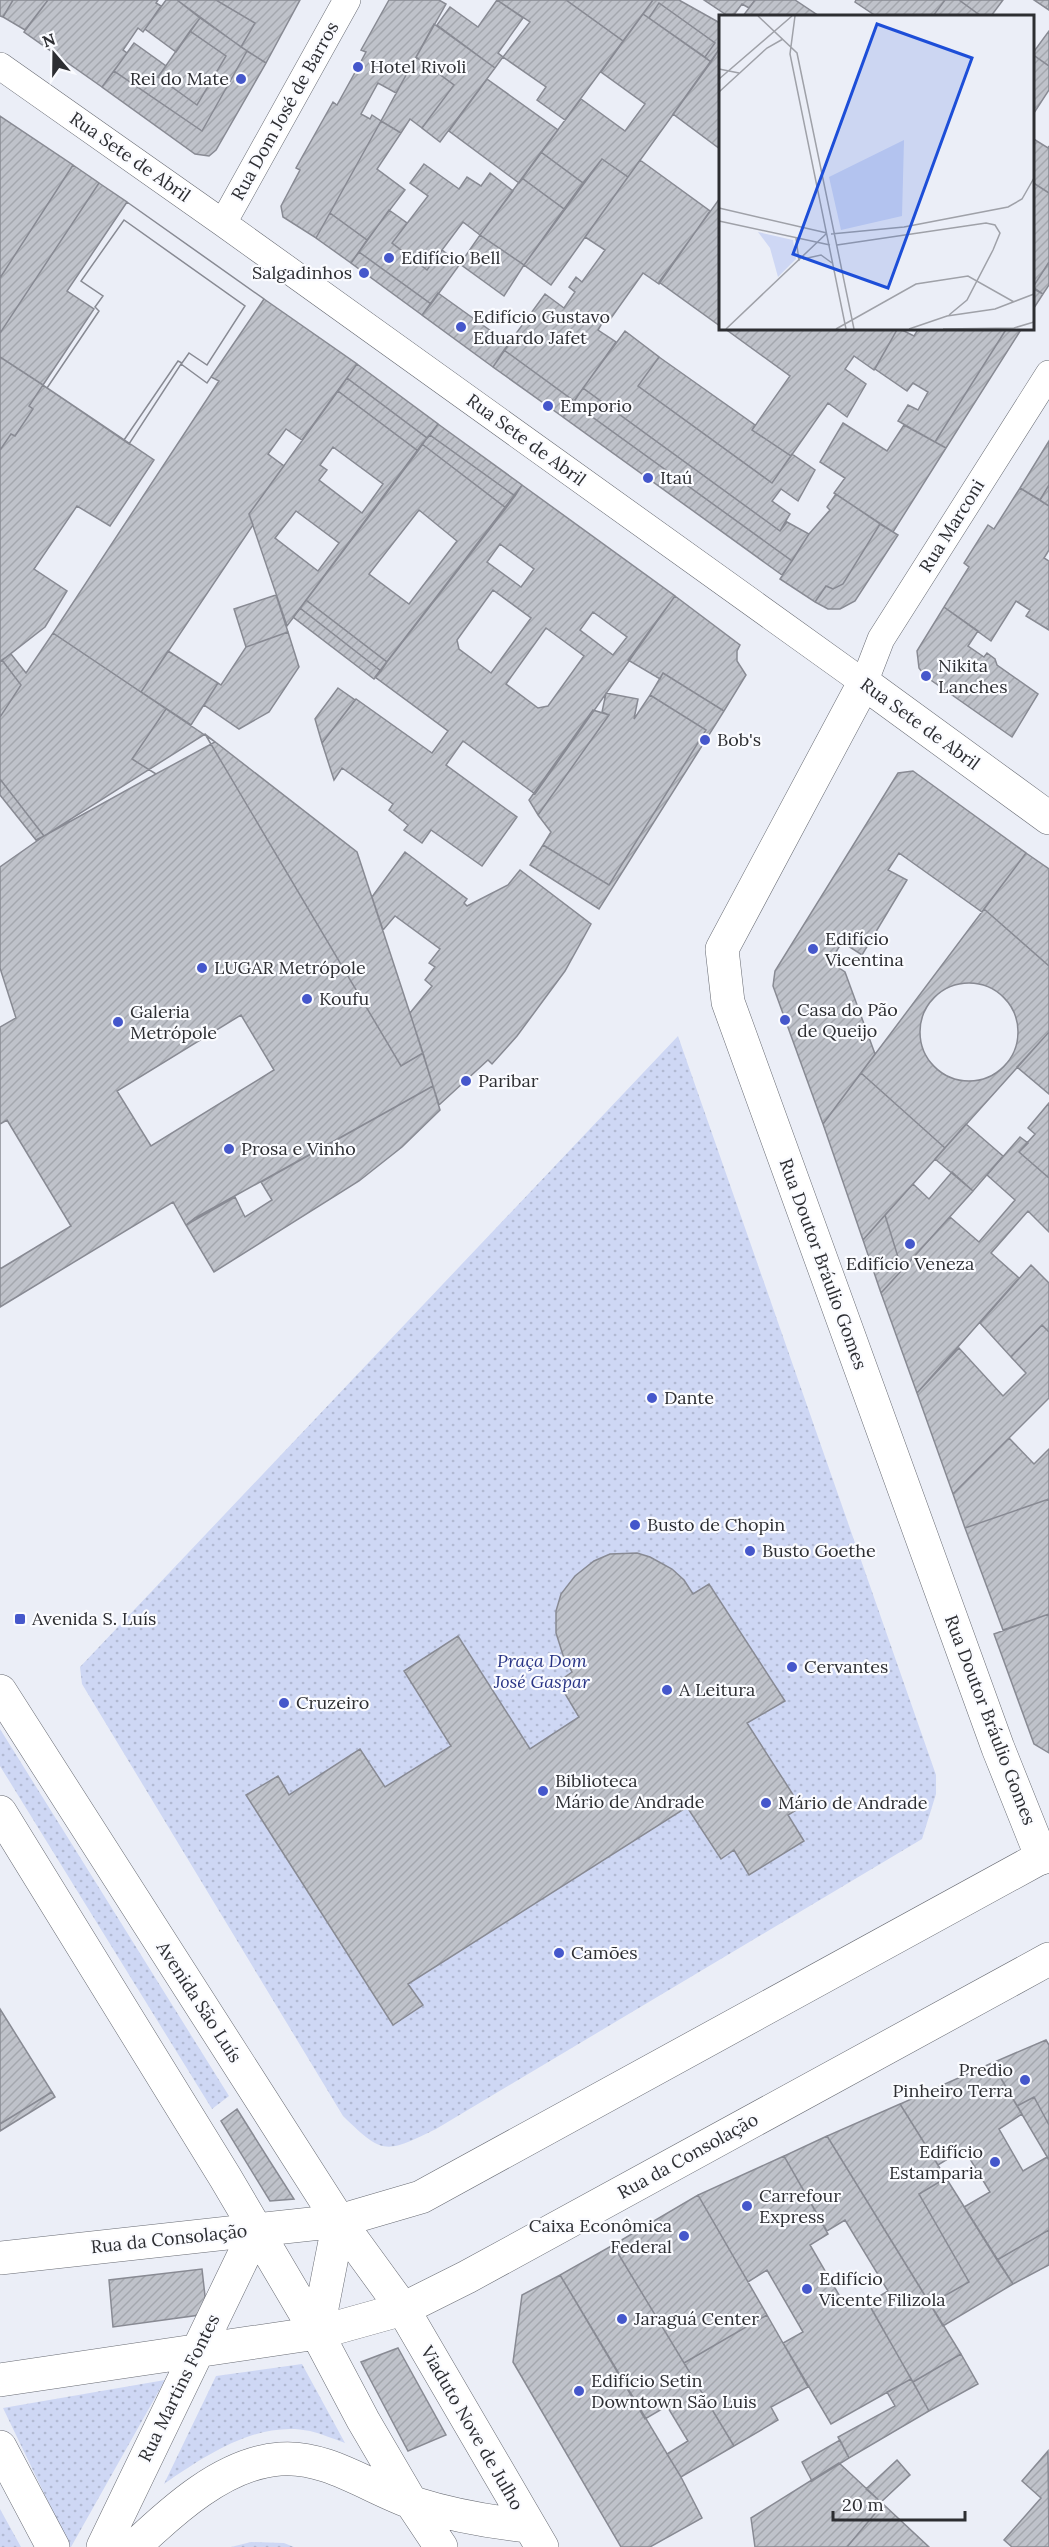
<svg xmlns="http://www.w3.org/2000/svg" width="1049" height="2547" viewBox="0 0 1049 2547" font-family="Lora,serif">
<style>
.green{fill:url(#green-dots)}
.building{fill:url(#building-hatch);stroke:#888a93;stroke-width:1.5;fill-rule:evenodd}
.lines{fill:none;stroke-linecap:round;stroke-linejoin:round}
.pedestrian-casing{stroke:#686b73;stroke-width:28}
.minor-casing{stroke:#686b73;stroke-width:34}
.tertiary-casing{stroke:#686b73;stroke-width:34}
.secondary-casing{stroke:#686b73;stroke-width:34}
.pedestrian{stroke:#fff;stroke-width:27}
.minor{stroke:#fff;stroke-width:33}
.tertiary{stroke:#fff;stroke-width:33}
.secondary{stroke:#fff;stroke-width:33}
.poi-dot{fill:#4557cb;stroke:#fafbff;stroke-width:2}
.labels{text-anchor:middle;stroke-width:4.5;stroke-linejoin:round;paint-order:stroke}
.poi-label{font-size:18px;fill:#2d2e32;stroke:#fafbff;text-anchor:start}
.street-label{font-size:18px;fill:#2d2e32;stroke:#fafbff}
.park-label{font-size:18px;font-style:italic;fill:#293586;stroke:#fafbff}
.inset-road{fill:none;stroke:#9fa1a8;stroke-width:1.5}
.view{fill:#1d4ed8;fill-opacity:0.15;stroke:#1d4ed8;stroke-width:3}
.inset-edge{fill:none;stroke:#2d2e32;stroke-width:3}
</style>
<defs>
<pattern id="green-dots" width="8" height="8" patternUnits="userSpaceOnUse" patternTransform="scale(1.5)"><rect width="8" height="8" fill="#ced7f4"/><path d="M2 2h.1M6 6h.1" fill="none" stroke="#b1b9d2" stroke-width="1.8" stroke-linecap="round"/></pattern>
<pattern id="building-hatch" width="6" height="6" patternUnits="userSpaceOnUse" patternTransform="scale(1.5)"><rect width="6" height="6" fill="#bfc2ca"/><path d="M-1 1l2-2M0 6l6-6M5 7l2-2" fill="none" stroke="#a4a7ae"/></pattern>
</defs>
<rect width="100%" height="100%" fill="#ebeef7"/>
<path class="green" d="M678,1036L936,1775V1794L922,1839L436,2129C386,2153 384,2156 343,2116L82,1684L80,1667Z
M0,1729L229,2096L212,2109L0,1766Z
M302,2364L345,2443C334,2439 322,2434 310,2431C257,2420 205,2456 164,2484L216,2376Z
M165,2380L71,2547H70L3,2408Z
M0,2509L21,2547H0Z
M251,2542L284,2543L294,2547H231Z"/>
<path class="building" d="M0,0H13L3,17L0,16Z
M13,0H48L25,30L3,17Z
M48,0H158L156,3L161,6L143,32L138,28L123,50L127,53L102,87L24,32Z
M166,0H177L200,18L176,52L145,29Z
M177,0H216L255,23L241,47Z
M216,0H300L266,63L241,47L255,23Z
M389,0H439L446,4L396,93L378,83L361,114L370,119L372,115L381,121L316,238L283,217L281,206L300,170L296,168L333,102L337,105L358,67L366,52L361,50Z
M497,0H566L623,41L565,120L537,100L546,87L503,57L530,22Z
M497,0L523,18L498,53L503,57L495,68L437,25L450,7L478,27Z
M566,0H653L623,41Z
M653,0H679L720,23V48L711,62L705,57L715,43L659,3L649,18L643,14Z
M704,0H755L749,8L742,4L733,16H728Z
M755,0H795L819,16H743Z
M856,0H945L933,16H876L855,2Z
M945,0H959L981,16H933Z
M959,0H1003L991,16H981Z
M1034,0H1049V10Z
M659,3L715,43L705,57L649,18Z
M643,14L711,62L628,177L602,159L583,183L541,152L581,99L625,131L645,104L601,72Z
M200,18L247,51L202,131L114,71L134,43L166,66L158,77L197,105L226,56L190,31Z
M434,24L495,68L440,142L422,128L454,85L416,57Z
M190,31L226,56L197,105L158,77Z
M1049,31V66L1032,54Z
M720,48V149L673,114Z
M247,51L266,63L216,150L209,156L195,154L102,87L114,71L202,131Z
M1032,54L1049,66V90L1032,116Z
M416,57L454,85L422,128L410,119L401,133L381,121Z
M487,79L558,130L519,183L449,131Z
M0,116L73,165L0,278Z
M381,121L401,133L377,169L405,190L367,240L330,213Z
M1032,138L1048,148L1049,146V193L1032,182Z
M541,152L583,183L564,209L522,178Z
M602,159L628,177L551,285L524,265Z
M640,160L710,211L659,284L643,273L609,321L605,318L598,330L616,342L574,401L504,350L545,294L564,308L575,292L569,287L576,277L582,282L605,250L585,237Z
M424,164L459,189L467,177L481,186L490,173L513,191L480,235L463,222L427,270L392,243L428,196L410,183Z
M73,165L99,183L0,333V278Z
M522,178L564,209L524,265L480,235Z
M1032,182L1049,193V262L1033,287Z
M99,183L127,202L67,291L94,309L43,385L0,357V333Z
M720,198V326L659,282Z
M127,202L264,299L207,383L181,364L129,444L124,440L178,361L182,363L189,353L207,365L245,306L124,220L81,281L103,296L95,307L99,311L47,388L43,385L94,309L67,291Z
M127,202L264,299L207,383L181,364L129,444L43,385L94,309L67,291Z
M389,210L407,223L392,243L427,270L442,250L460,264L431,304L359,252Z
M330,213L367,240L351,263L316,238Z
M124,220L245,306L207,365L189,353L182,363L178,361L124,440L47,388L99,311L95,307L103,296L81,281Z
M480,235L524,265L504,296L460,264Z
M359,252L431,304L422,315L351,263Z
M1049,262V285L1043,294L1033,287Z
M1032,288L1043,294L1032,311Z
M438,293L509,344L493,367L422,315Z
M264,299L357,364L302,440L286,429L268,454L284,466L249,514L253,525L141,692L53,633L219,381L211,377Z
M724,328H898L874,370L854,356L845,369L866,384L847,417L828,403L791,456L752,430L790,376Z
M898,328L914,336L919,328H1007L935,442L898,421L908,405L918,410L928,392L913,383L907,391L875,369Z
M1007,328H1022L946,448L935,442Z
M625,331L659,357L638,386L772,483L792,454L815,470L798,501L781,489L772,501L790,514L780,531L583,388Z
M504,350L574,401L563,417L493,367Z
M0,357L43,385L29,406L33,409L15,436L11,434L0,450Z
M659,357L755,425L752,430L791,456L772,483L638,386Z
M357,364L438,424L427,438L347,378Z
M347,378L427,438L418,451L338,391Z
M43,385L154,460L110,526L77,506L34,569L67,591L45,627L0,662V450L11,434L15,436L33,409L29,406Z
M583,388L780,531L787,522L809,534L792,561L573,403Z
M338,391L418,451L287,626L249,514ZM333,447L383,484L362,513L319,480L327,470L320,465ZM296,511L339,543L318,571L275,538Z
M573,403L792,561L782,575L563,417Z
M843,423L887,451L904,425L946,448L893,532L834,493L845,478L820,462Z
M438,424L522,485L515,496L430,435Z
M430,435L515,496L506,508L422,444Z
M1049,441V485L1040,500L1020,488Z
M422,444L506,508L387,662L306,600ZM419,510L457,541L409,604L369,574Z
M522,485L675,596L535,794L463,741L446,765L517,817L482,866L431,830L422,843L404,830L408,825L389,810L393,804L342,768L334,780L322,743L356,699L432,753L448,731L375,677ZM500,544L534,569L521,587L487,562ZM493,590L531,618L491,673L459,649L457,640ZM593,612L627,637L613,655L580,630ZM546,628L584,656L548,706L538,708L506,684Z
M1049,485V506L1040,500Z
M1020,488L1049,506V550L1044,558L1049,561V630L1026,616L1030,610L1016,601L991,641L944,607L969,567L964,563L988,525L994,529Z
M836,494L880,524L843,584L833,589L826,586L815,602L780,579L809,534L830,510L827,507Z
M880,524L898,535L855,601L840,609H828L815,602L826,586L833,589L843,584Z
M276,595L288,632L246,647L234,609Z
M675,596L740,645L737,651V661L746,675L724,711L663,673L660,679L628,660Z
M306,600L387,662L381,671L300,608Z
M944,607L978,631L968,646L984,657L987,653L995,659L997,665L1038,694L1012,737L925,676L919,668L917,651Z
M300,608L381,671L374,679L293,617Z
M288,632L299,667L269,712L239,729L204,705L218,683L221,685L246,647Z
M53,633L166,709L132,759L156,774L44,836L0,779V717L21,685L2,660L11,654L26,673Z
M168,651L218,683L191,725L141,692Z
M2,660L21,685L0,717V662Z
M663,673L724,711L599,909L530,865L543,845L609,885L706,730L650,695Z
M338,688L355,700L322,743L315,719Z
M606,693L638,699L634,719L650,695L706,730L609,885L543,845L551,832L538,815L609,715L602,712Z
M166,709L215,742L156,774L132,759Z
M593,710L609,715L538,815L529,800Z
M205,734L401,1066L423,1053L433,1086L195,1218L186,1225L173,1202L0,1307V1027L16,1018L0,968V867L44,836ZM241,1015L274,1070L151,1146L117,1091Z
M205,734L357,852L423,1053L401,1066Z
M913,771L1026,853L982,912L899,853L888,870L907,880L862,955L842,942L830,962L845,972L875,1054L823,1124L773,986L775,971L898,773Z
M0,779L44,836L36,840L0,795Z
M405,852L467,899L464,903L467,906L508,885L520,870L591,924L565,971L517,1036L492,1064L488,1060L439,1105L410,1013L432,986L425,980L435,967L429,963L440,949L395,916L383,930L372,897Z
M1026,853L1049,869V966L984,909Z
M984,909L1049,966V1032L945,1148L861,1073Z
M920 1032a49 49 0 1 1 98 0a49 49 0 1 1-98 0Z
M1049,1032V1094L1017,1067Z
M861,1073L945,1148L863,1240L823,1124Z
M433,1086L440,1110L402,1147L359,1181L214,1272L186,1225L235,1197L245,1217L272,1200L261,1182Z
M1049,1103V1178L1019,1152L1035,1134L1028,1128Z
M7,1120L71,1226L0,1269V1124Z
M966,1124L1003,1156L973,1191L935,1159Z
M1020,1137L1028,1143L1019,1152L1049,1178V1232L1028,1211L991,1253L1019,1278L917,1393L881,1293L950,1217L979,1242L1015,1200L987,1175Z
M952,1172L973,1191L902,1270L885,1215L913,1184L929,1199Z
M885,1215L902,1270L881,1293L863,1240Z
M1031,1265L1049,1283V1332L1042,1325L1011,1357L980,1323Z
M1042,1325L1049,1332V1398L953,1494L917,1393L959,1348L1003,1396L1026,1373L1011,1357Z
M1009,1438L1034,1464L1049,1449V1499L965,1528L953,1494Z
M1049,1499V1614L1003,1630L965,1528Z
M637,1553L650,1557L672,1569L684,1580L693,1594L709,1584L785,1701L747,1723L801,1807L788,1815L804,1841L749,1875L734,1850L721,1859L687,1807L408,1984L423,2005L393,2025L246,1795L278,1776L289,1795L360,1749L385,1787L451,1746L404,1671L458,1636L530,1749L579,1717L558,1682L572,1672L563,1655L556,1633V1611L561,1594L575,1576L594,1561L610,1554Z
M1049,1614V1753L1034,1744L994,1634Z
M0,2009L52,2092L0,2124Z
M1046,2040L1049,2045V2125L1034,2097L1017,2106L992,2063Z
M992,2063L1022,2114L999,2129L1023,2171L1047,2157L1049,2160V2230L997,2260L964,2207L990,2192L964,2149L938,2165L900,2104Z
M52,2092L55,2097L0,2131V2124Z
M1034,2097L1049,2125V2160L1017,2106Z
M900,2104L946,2178L919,2194L969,2282L930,2304L827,2136Z
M237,2109L269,2160L294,2199L270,2201L221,2121Z
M827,2136L961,2354L913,2382L868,2303L888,2291L845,2220L827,2231L784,2156Z
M784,2156L828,2234L810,2245L846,2307L865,2297L911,2379L831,2424L783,2343L803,2332L767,2270L748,2282L698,2195Z
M946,2178L1013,2284L943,2326L930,2304L969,2282L919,2194Z
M698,2195L767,2315L684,2363L613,2245Z
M1049,2230V2265L1013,2284L997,2260Z
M613,2245L734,2446L681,2477L667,2454L688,2441L667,2406L645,2419L560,2275Z
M202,2269L207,2314L113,2327L109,2280Z
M560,2275L681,2477L702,2518L650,2547H621L513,2362L522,2295Z
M767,2315L808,2387L771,2407L778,2420L734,2446L684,2363Z
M398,2348L446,2435L408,2451L361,2362Z
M961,2354L978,2384L929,2411L913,2382Z
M911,2379L929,2411L849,2458L838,2437L895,2406L887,2392Z
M840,2440L849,2458L812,2481L802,2462Z
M1048,2451L1049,2547H1012L1004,2540L1041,2498L1022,2481Z
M897,2460L910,2475L881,2502L866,2489Z
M839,2463L883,2504L847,2547H755L751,2518Z
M883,2504L929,2547H847Z"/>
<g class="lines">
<defs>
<path id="pedestrian" d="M0,66L223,223L864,683L881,639L1049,374
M223,223L347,0"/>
<path id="minor" d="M1042,1858L998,1748L728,1002L722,949L864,683L1049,818"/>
<path id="tertiary" d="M0,2258L256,2230
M403,2309L467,2277L1049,1959"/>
<path id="secondary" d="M0,1691L339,2221L403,2309L542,2547
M0,1812L225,2177L317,2333L363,2420L411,2502L441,2547
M256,2230L339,2221L421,2197L1049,1853
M317,2333L339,2221
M0,2380L317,2333L403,2309
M0,2447L53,2547
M103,2547L256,2230
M134,2547C172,2511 224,2463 280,2459C326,2455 370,2488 413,2503C451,2515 489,2522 529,2526"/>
</defs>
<use href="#pedestrian" class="pedestrian-casing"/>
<use href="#minor" class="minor-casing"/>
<use href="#tertiary" class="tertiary-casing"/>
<use href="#secondary" class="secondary-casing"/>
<use href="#pedestrian" class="pedestrian"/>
<use href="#minor" class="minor"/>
<use href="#tertiary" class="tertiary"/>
<use href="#secondary" class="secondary"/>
</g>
<g class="poi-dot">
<circle cx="358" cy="67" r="6"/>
<circle cx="241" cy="79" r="6"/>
<circle cx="389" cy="258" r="6"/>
<circle cx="364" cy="273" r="6"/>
<circle cx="461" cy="327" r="6"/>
<circle cx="548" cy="406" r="6"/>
<circle cx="648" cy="478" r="6"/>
<circle cx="926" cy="676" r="6"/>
<circle cx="705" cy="740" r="6"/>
<circle cx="813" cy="949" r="6"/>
<circle cx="202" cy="968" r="6"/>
<circle cx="307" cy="999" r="6"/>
<circle cx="785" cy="1020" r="6"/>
<circle cx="118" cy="1022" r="6"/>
<circle cx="466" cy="1081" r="6"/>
<circle cx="229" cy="1149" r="6"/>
<circle cx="910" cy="1244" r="6"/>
<circle cx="652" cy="1398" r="6"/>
<circle cx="635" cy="1525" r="6"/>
<circle cx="750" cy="1551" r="6"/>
<rect x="14" y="1613" width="12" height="12" rx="3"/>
<circle cx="792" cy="1667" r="6"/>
<circle cx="667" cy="1690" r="6"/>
<circle cx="284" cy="1703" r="6"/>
<circle cx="543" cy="1791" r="6"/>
<circle cx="766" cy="1803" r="6"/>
<circle cx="559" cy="1953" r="6"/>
<circle cx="1025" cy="2080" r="6"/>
<circle cx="995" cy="2162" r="6"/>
<circle cx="747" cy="2206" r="6"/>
<circle cx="684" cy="2236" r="6"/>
<circle cx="807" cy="2289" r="6"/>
<circle cx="622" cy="2319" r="6"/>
<circle cx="579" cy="2391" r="6"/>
</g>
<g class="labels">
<g class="poi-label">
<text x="370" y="73">Hotel Rivoli</text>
<text x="229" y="85" text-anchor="end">Rei do Mate</text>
<text x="401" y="264">Edifício Bell</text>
<text x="352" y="279" text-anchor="end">Salgadinhos</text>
<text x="473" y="323">Edifício Gustavo<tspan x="473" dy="21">Eduardo Jafet</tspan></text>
<text x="560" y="412">Emporio</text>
<text x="660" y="484">Itaú</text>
<text x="938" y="672">Nikita<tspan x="938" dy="21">Lanches</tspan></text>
<text x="717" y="746">Bob's</text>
<text x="825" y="945">Edifício<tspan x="825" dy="21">Vicentina</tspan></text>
<text x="214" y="974">LUGAR Metrópole</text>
<text x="319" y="1005">Koufu</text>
<text x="797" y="1016">Casa do Pão<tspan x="797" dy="21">de Queijo</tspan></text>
<text x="130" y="1018">Galeria<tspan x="130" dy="21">Metrópole</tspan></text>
<text x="478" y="1087">Paribar</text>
<text x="241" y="1155">Prosa e Vinho</text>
<text x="910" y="1270" text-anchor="middle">Edifício Veneza</text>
<text x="664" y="1404">Dante</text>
<text x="647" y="1531">Busto de Chopin</text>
<text x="762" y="1557">Busto Goethe</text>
<text x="32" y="1625">Avenida S. Luís</text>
<text x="804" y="1673">Cervantes</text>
<text x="679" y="1696">A Leitura</text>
<text x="296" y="1709">Cruzeiro</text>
<text x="555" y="1787">Biblioteca<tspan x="555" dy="21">Mário de Andrade</tspan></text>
<text x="778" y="1809">Mário de Andrade</text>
<text x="571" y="1959">Camões</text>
<text x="1013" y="2076" text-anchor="end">Predio<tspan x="1013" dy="21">Pinheiro Terra</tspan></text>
<text x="983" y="2158" text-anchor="end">Edifício<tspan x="983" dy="21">Estamparia</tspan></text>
<text x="759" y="2202">Carrefour<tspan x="759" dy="21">Express</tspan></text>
<text x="672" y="2232" text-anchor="end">Caixa Econômica<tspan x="672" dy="21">Federal</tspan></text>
<text x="819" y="2285">Edifício<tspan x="819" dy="21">Vicente Filizola</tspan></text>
<text x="634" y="2325">Jaraguá Center</text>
<text x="591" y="2387">Edifício Setin<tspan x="591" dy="21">Downtown São Luis</tspan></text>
</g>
<g class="street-label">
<text transform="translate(285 111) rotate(-61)" y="6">Rua Dom José de Barros</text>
<text transform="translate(130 157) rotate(35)" y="6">Rua Sete de Abril</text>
<text transform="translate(526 440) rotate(36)" y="6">Rua Sete de Abril</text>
<text transform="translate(952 526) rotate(-58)" y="6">Rua Marconi</text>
<text transform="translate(920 724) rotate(36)" y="6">Rua Sete de Abril</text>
<text transform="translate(823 1264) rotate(70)" y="6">Rua Doutor Bráulio Gomes</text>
<text transform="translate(990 1720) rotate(69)" y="6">Rua Doutor Bráulio Gomes</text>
<text transform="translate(199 2002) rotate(57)" y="6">Avenida São Luís</text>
<text transform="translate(688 2156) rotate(-29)" y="6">Rua da Consolação</text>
<text transform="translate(169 2239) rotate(-6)" y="6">Rua da Consolação</text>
<text transform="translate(179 2388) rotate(-64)" y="6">Rua Martins Fontes</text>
<text transform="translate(472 2428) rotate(60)" y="6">Viaduto Nove de Julho</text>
</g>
<g class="park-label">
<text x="542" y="1667">Praça Dom<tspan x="542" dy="21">José Gaspar</tspan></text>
</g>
</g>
<g transform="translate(719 15)">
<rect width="315" height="315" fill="#ebeef7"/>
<path d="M185,125L183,201L122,215L110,162ZM39,217L74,225L77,244L59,262L51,233Z" fill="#ced7f4"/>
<path class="inset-road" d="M39,1L78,38L135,314M76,1L71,39L127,314M0,54L20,58M0,64L73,1M0,77L48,33L64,24M0,193L108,218M0,206L111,230M112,219L185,212L289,192L303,184L315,163M77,223L80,246M118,230L267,208L276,210L281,218L274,235L248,285L230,300M84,244L102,240L113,248M7,314L108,218M117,314L197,269L249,261L295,287M190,314L228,301L276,294L315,279M224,314L295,313L315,307"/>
<path class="view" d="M158,9L253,43L169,273L74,239Z"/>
<rect width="315" height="315" class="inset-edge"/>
</g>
<g transform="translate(54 54) rotate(340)" stroke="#fafbff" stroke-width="4.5" paint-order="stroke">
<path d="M0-4.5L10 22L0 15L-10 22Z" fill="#2d2e32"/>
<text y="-9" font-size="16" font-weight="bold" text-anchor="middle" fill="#2d2e32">N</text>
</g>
<path d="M833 2511v9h132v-9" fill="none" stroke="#2d2e32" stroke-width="3"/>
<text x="842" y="2511" font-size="18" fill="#2d2e32" stroke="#fafbff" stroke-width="4.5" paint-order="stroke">20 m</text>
</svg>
